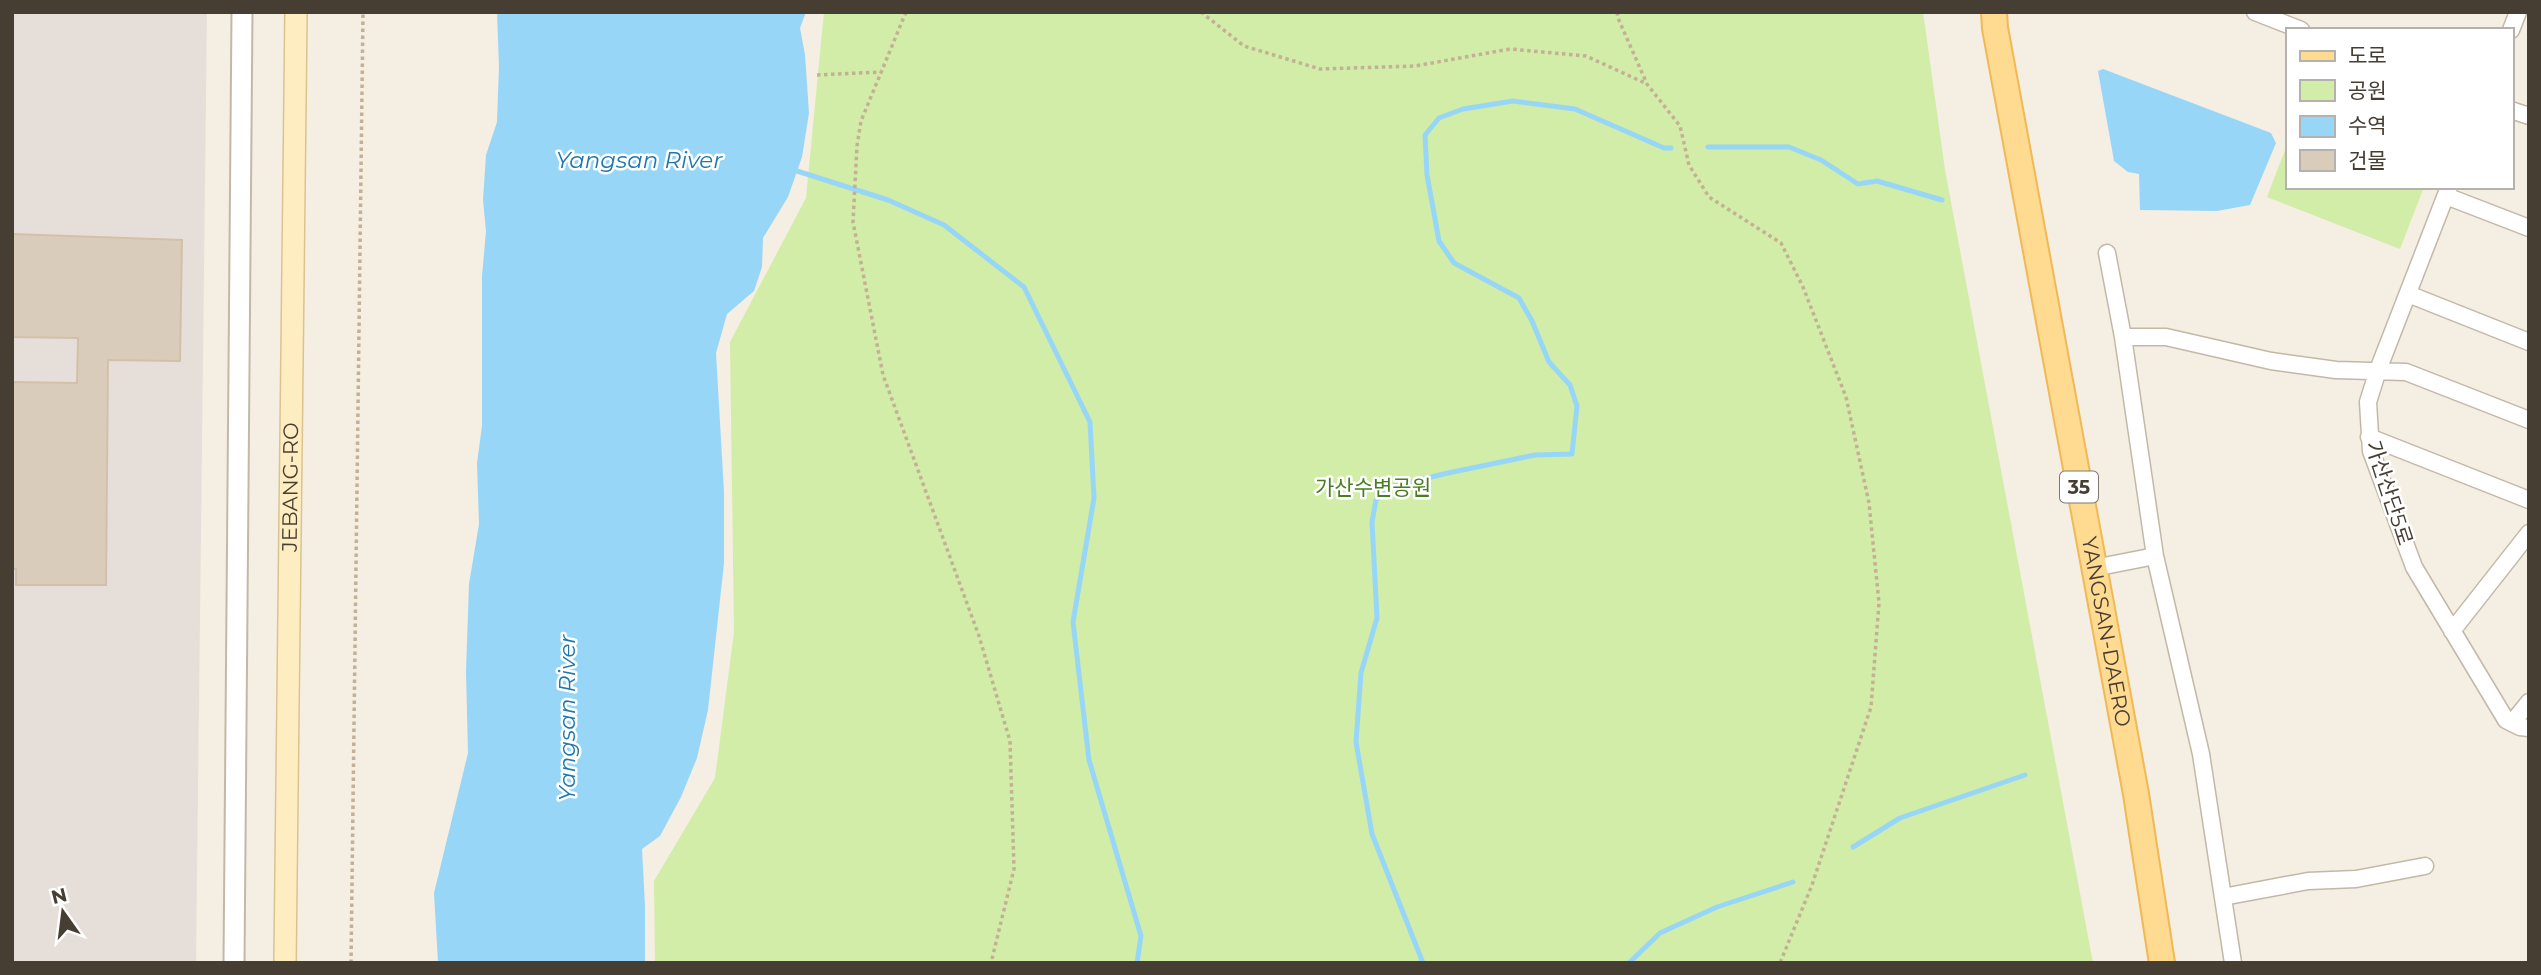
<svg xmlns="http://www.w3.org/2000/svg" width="2541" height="975" viewBox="0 0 2541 975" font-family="Montserrat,'Noto Sans KR',sans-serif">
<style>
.industrial{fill:#e6dfd9}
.green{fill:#d1eda7}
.water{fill:#98d6f8}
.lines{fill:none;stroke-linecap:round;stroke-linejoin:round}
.stream{stroke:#98d6f8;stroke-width:5}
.building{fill:#daccbb;stroke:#d2c0aa;stroke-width:2}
.minor-casing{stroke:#c3b8a8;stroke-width:19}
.tertiary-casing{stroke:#c3b8a8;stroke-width:23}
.secondary-casing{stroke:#dbc390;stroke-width:24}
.primary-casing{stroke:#f0b955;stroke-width:28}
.path{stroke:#c3b095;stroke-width:3.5;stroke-dasharray:3.5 3.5;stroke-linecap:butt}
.minor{stroke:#fff;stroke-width:16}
.tertiary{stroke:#fff;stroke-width:19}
.secondary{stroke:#ffedc2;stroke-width:21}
.primary{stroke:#ffda91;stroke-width:24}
.labels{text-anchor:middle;stroke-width:5;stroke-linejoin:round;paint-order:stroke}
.shield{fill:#fff;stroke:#7e7870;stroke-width:2}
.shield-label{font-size:19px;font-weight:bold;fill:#463e33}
.street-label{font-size:21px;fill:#463e33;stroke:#fff}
.park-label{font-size:21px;fill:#497e20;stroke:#fff}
.water-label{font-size:23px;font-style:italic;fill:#1f78ac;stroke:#fff}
</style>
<rect width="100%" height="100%" fill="#f4eee3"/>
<path class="industrial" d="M12,12H207L196,963H12Z"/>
<path class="green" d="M824,12H1923L1945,170L2093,963H655L654,881L715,778L734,632L730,342L806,198Z
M2287,145V187H2424L2400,249L2267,197Z"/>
<path class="water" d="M497,12H806L800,28L805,55L809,113L802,157L788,197L763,238L762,267L754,291L727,314L716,353L724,492V563L708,710L697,758L681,797L660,836L642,849L645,906V963H438L434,893L468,753L466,672L469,584L479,524L477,463L482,426V276L486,231L483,200L486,155L497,122L499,67Z
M2103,69L2271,133L2276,143L2250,205L2217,211L2140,210L2139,174L2128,172L2114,161L2098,71Z"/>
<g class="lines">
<path class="stream" d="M1708,147H1789L1821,160L1858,184L1877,181L1942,200
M797,171L888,200L944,225L1024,287L1090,422L1094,498L1073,622L1089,760L1141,936L1137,963
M1853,847L1900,818L2025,775
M1423,963L1372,834L1356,742L1361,673L1377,618L1372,522L1376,500L1394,486L1448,473L1535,455L1572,454L1577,406L1570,385L1549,362L1532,321L1519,298L1454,263L1439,241L1427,175L1425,135L1439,118L1463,109L1513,101L1575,109L1664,148H1671
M1629,963L1660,933L1717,907L1793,882"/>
</g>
<path class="building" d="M12,234L182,240L180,361L108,360L106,585H16V569H12V382L77,383L78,338L12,337Z"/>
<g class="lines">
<defs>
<path id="minor" d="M2255,12L2301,30
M2511,30L2518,12
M2511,110L2529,116
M2449,187L2378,370L2368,402L2371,451L2414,567L2506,720L2520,727L2529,728
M2446,196L2529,228
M2107,253L2123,337L2155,556L2201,754L2233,963
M2408,294L2529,342
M2123,337H2166L2271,361L2336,370L2406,372L2529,420
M2369,437L2529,500
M2094,568L2155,556
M2452,631L2529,533
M2512,723L2529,702
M2223,897L2308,881L2356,879L2425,866"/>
<path id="tertiary" d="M234,963L242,12"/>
<g id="secondary">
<path id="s1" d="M285,963L296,12"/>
</g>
<g id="primary">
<path id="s2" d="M1994,12L1995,28L2136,794L2162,963"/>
</g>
</defs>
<use href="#minor" class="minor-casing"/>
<use href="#tertiary" class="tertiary-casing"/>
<use href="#secondary" class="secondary-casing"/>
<use href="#primary" class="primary-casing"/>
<path class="path" d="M906,12L861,121L857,146L853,222L883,375L979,636L1010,741L1014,869L991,963
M1201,12L1244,46L1320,69L1415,66L1510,49L1586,56L1645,83
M1617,12L1618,18L1647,84L1680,126L1689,165L1709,197L1781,243L1803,287L1846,397L1869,503L1879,603L1871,707L1812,885L1780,963
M817,75L881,72
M351,963L363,12"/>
<use href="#minor" class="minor"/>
<use href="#tertiary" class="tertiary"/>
<use href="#secondary" class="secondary"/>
<use href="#primary" class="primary"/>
</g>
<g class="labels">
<rect class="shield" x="2060" y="471.5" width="38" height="31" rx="5"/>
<g class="shield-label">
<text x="2079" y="494">35</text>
</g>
<g class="street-label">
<text dy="7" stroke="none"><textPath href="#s1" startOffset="476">JEBANG-RO</textPath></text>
<text transform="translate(2389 493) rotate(72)" y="7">가산산단5로</text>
<text dy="7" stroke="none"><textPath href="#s2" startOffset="630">YANGSAN-DAERO</textPath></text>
</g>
<g class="park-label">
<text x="1373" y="495">가산수변공원</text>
</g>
<g class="water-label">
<text x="639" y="168">Yangsan River</text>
<text transform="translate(567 718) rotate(-90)" y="8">Yangsan River</text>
</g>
</g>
<rect width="2541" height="975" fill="none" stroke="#463e33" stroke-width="28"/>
<rect x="2286" y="28" width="228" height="161" fill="#ffffff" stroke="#b5b2ad" stroke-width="2"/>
<rect x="2300" y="51" width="35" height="10" fill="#ffda91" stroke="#b5b2ad" stroke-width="2"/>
<text x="2348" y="63" font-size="21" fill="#463e33">도로</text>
<rect x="2300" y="80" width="35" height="21" fill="#d1eda7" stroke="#b5b2ad" stroke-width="2"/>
<text x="2348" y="98" font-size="21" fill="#463e33">공원</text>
<rect x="2300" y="116" width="35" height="21" fill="#98d6f8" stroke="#b5b2ad" stroke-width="2"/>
<text x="2348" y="133" font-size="21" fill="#463e33">수역</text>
<rect x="2300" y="150" width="35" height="21" fill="#daccbb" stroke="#b5b2ad" stroke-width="2"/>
<text x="2348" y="168" font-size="21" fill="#463e33">건물</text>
<g transform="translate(63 912) rotate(346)" stroke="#ffffff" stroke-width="5" paint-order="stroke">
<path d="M0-5L12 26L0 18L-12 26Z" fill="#463e33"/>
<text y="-10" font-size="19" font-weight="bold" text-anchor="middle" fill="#463e33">N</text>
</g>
</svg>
